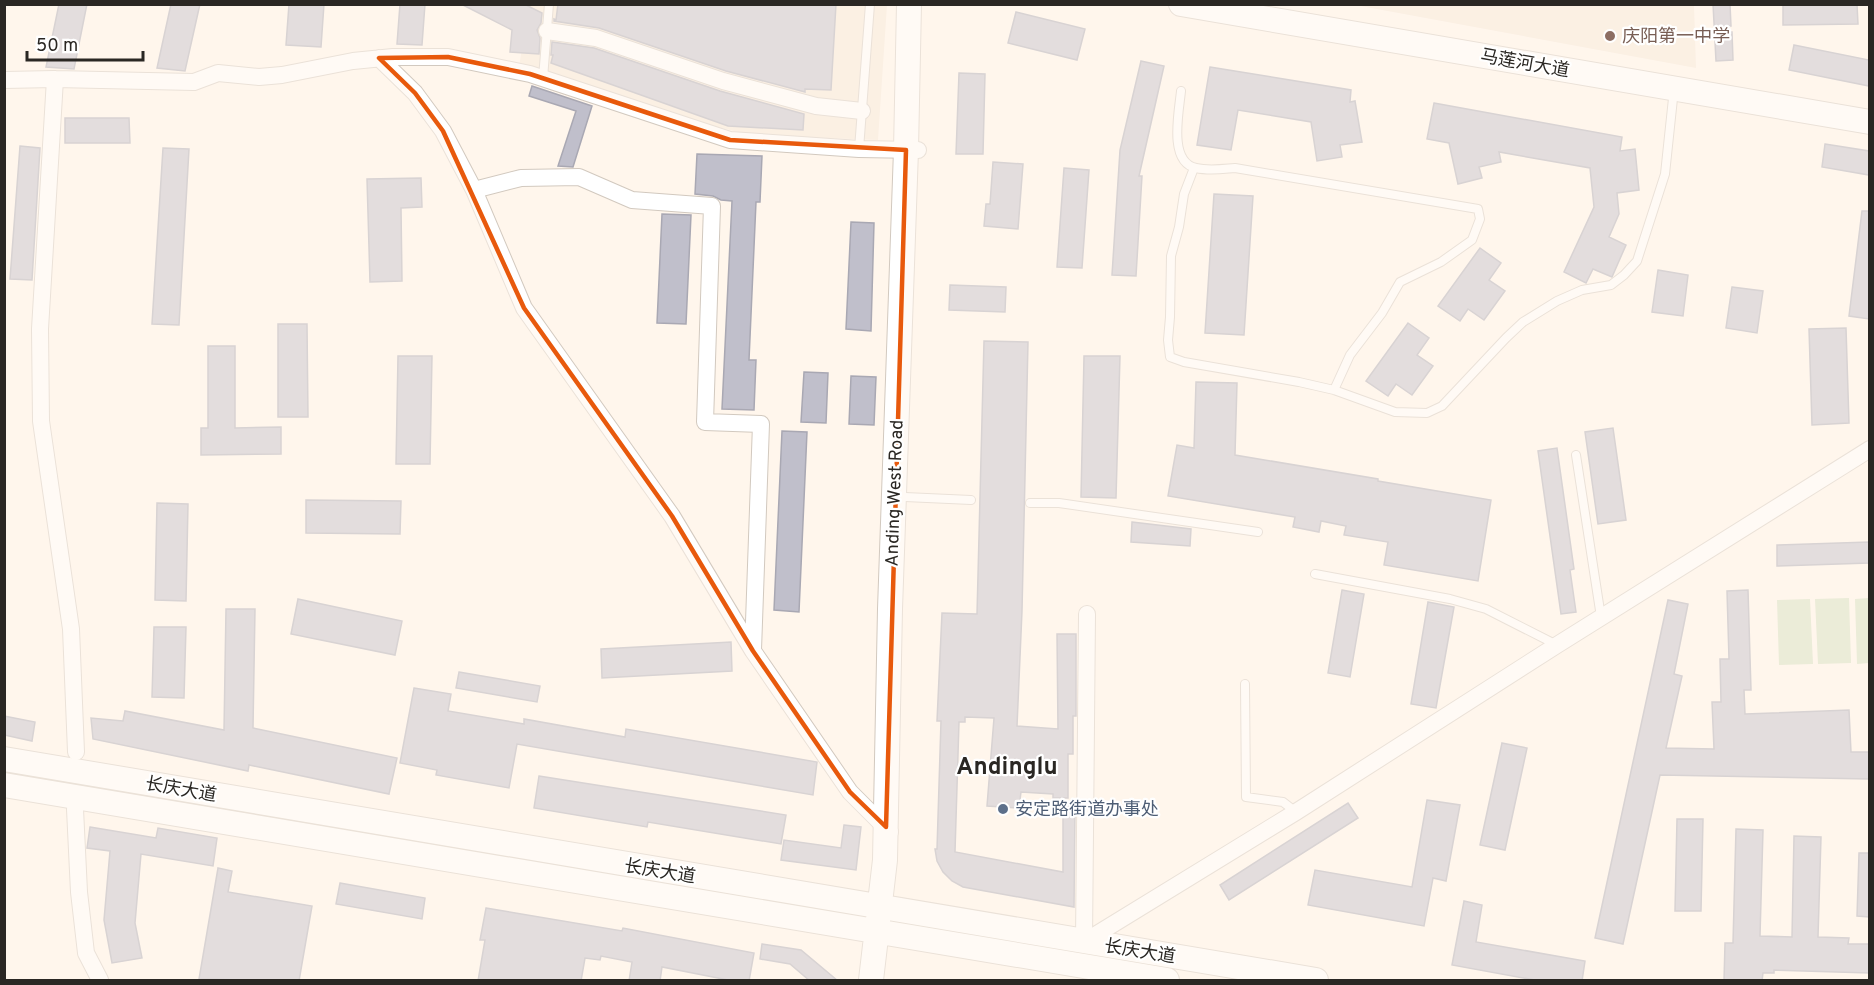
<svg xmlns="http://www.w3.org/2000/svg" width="1874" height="985" viewBox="0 0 1874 985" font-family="Overpass,'Noto Sans SC',sans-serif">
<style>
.built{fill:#f6e8d8}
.green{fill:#d3dfbe}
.building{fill:#c0bfcb;stroke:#a9a8b3;stroke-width:1.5}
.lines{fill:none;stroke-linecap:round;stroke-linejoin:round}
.lane-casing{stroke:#d2c9bf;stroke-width:10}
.street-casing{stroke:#d2c9bf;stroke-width:18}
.secondary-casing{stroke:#d2c9bf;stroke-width:26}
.lane{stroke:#fff;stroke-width:8}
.street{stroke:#fff;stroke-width:16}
.secondary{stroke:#fff;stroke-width:24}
.marked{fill:none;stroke:#e8590c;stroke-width:4.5;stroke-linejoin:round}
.education-dot{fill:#8d6e63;stroke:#fff;stroke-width:2}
.service-dot{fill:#5c6f8a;stroke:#fff;stroke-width:2}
.labels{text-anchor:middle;stroke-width:4.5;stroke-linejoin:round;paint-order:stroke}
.education-label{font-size:18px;fill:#785e54;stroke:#fff;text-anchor:start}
.street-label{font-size:18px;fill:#2a2723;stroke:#fff}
.service-label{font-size:18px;fill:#4e5e75;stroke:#fff;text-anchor:start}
.district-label{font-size:24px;font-weight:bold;fill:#2a2723;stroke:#fff}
</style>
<rect width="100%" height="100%" fill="#fff6ec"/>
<path class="built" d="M529,5H887L878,140L751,135L649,111L519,67Z
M1355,5H1694L1696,68Z"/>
<path class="green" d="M1849,598L1851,663L1818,664L1815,599Z
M1869,598V663L1857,664L1855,599Z
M1810,599L1813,664L1779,665L1777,600Z"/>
<path class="building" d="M59,4H87L74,69L46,67Z
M171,4H200L185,71L157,68Z
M289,4H324L321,47L286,45Z
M400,4H425L422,45L397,44Z
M461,4H524L542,13L541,23L537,30L540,38L539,54L510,52L512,30Z
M558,4H836L831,90L805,89V92L726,71L599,28L554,21V19L556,20Z
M1713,4H1730L1731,26H1729V32H1732L1733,60L1716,61Z
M1783,4H1857L1858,24L1783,25Z
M1016,12L1085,29L1077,60L1008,43Z
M552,42L594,48L720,91L804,114L803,130L728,126L551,63L553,55H551Z
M1794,45L1869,60V86L1789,70Z
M1141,61L1164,66L1139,176H1142L1136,276L1112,275L1120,150Z
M1210,67L1351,90L1350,102L1355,101L1362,142L1340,145L1342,157L1317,161L1311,122L1238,110L1231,150L1197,145Z
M959,73L985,74L983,154H956Z
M532,86L592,106L573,167L558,166L576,111L529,96Z
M1434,103L1622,137L1620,151L1635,149L1639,190L1617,193L1619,214L1609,237L1626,245L1612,277L1593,269L1586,283L1564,272L1594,207L1590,168L1499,152L1501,162L1479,167L1482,178L1458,184L1449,143L1427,139Z
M65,118H129L130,143H65Z
M1825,144L1869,151V175L1822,167Z
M20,146L40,148L32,280L10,279Z
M163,148L189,149L179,325L152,324Z
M697,154L762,156L760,202H756L749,360H756L754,410L722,409L732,201L721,200L713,196L695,194Z
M993,162L1023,164L1018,229L984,226L986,204H990Z
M1064,168L1089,170L1082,268L1057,267Z
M421,178L422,207L401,208L402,281L370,282L367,179Z
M1214,194L1253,196L1244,335L1205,333Z
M1862,211H1869V319L1849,316Z
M662,214L691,215L686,324L657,323Z
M851,222L874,223L871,331L846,329Z
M1480,248L1501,263L1489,280L1505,291L1484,320L1468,309L1460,321L1438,306Z
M1658,270L1688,275L1683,316L1652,312Z
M950,285L1006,287L1005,312L949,310Z
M1732,287L1763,291L1757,333L1726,328Z
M1408,323L1429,338L1417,355L1433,366L1412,395L1396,384L1388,396L1366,381Z
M278,324H307L308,417H278Z
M1846,328L1849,423L1812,425L1809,329Z
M984,341L1028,342L1022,611L1017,726L1058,729L1057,634H1076V716H1073V754H1068V798H1053V794L1021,792L1019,808L987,806L994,718L965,717V722H959L955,852L1063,872V806H1075L1074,907L963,887L952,881L943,872L937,861L935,849H937L941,721H937L942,613L977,614Z
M208,346H235V428L281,427V454L201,455V428H208Z
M398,356H432L430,464H396Z
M1084,356H1120L1116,498L1081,497Z
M804,372L828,373L826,423L801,422Z
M851,376L876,377L874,425L849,424Z
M1196,382L1237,383L1235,455L1378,479V481L1491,500L1478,581L1384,565L1388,542L1344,535L1346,526L1321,521L1319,532L1293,527L1295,517L1168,496L1177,445L1194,448Z
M1613,428L1626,520L1598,524L1585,432Z
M782,431L807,432L799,612L774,610Z
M1557,448L1574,569L1570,570L1576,612L1561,614L1538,451Z
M306,500L401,501L400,534L306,533Z
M157,503L188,504L186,601L155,600Z
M1132,522L1191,529L1190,546L1131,542Z
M1869,542V563L1777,566V545Z
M1342,590L1364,594L1350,677L1328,673Z
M1748,590L1751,690H1744L1745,714L1849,710L1851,752H1869V779L1660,775L1623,944L1595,938L1668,600L1688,604L1674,674L1682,676L1666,748L1714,749L1712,702H1721L1720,659H1729L1727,591Z
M298,599L402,621L395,655L291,634Z
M1428,602L1454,607L1436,708L1411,704Z
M226,609H255L253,728L397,758L389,794L249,765L248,771L93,739L91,718L123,721L125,711L224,730Z
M154,627H186L184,698L152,697Z
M731,642L732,671L602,678L601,649Z
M459,672L540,686L537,702L456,688Z
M414,688L451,694L448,711L524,724V719L625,737L626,729L817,762L813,795L517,744L509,788L436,775L437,770L400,763Z
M4,716L35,722L32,741L4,735Z
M1502,743L1527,748L1505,850L1480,845Z
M539,776L786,815L781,844L648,822L647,827L534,808Z
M1427,800L1460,805L1446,881L1433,878L1424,926L1308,905L1315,870L1412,887Z
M1348,803L1358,818L1229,900L1220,885Z
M1677,819H1703L1701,911H1675Z
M844,825L861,827L856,870L781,860L784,840L841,848Z
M90,827L156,838L158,828L217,838L213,866L141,854L135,923L142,958L112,963L104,920L110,851L87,848Z
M1736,829L1763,830L1760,936L1792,937L1794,836L1821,837L1818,937L1849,938L1848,944H1869V973L1774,970V973H1763L1762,981H1724L1725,943H1733Z
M1859,853H1869V917L1857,916Z
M218,868L232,871L228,892L312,906L299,981L199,979Z
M340,883L425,898L422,919L336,904Z
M1464,901L1482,905L1476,942L1585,961L1582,981H1540L1452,965Z
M486,908L622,931L623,928L754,953L749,981H733L662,967L660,981H629L632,962L601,956L600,960L585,958L581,981H478L485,940H480Z
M762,944L801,950L838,981H810L790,964L760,959Z"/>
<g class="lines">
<defs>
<path id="lane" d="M543,78L549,4
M1181,91C1179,112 1168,162 1196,168C1209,171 1222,169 1235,168L1478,209L1480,219L1472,240L1441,262L1400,282L1382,313L1350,355L1334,390
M859,149L870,4
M1194,168L1184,194L1179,227L1171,256L1170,317L1168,340L1170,357L1184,362L1299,382L1334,390L1395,412L1427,413L1442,406L1506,338L1523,322L1557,301L1582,290L1611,285L1624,275L1637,261L1665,174L1674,89
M1576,455L1601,617
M905,497L971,500
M1030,503H1059L1258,532
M1315,574L1450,599L1486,609L1557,645
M1245,684L1246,797L1283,802L1296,812"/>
<path id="street" d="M547,31L596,38L723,81L816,106L862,111
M379,58L415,93L443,131L474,190L524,308L672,516L753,651L850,792L890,832
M55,79L40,329L41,421L71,629L76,752
M4,80L55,79L194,82L218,73L259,77L282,75L353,61L393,57H448L530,74L730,140L859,149L918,150
M474,190L521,178L579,177L632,200L712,206L705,422L761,424L753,650
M75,809L79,892L86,953L100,980
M1084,942L1296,812L1557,645L1870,449
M1084,942L1087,614"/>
<path id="secondary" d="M1181,4L1870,122
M4,759L1316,980
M4,785L1167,980
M871,980L885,860L890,609L906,150L909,4"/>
</defs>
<use href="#lane" class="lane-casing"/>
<use href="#street" class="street-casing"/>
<use href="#secondary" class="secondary-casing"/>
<use href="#lane" class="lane"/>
<use href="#street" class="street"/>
<use href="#secondary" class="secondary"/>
</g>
<path d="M0 0H1874V985H0ZM448,57L530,74L730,140L906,150L886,827L850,792L753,651L672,516L524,308L443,131L415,93L379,58Z" fill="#fff6ec" fill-opacity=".55" fill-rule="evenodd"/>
<path class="marked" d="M448,57L530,74L730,140L906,150L886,827L850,792L753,651L672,516L524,308L443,131L415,93L379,58Z"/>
<circle class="education-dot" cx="1610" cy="36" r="6"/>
<circle class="service-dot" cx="1003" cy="809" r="6"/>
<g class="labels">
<g class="education-label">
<text x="1622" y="42">庆阳第一中学</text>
</g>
<g class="street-label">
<text transform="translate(1525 63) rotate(10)" y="6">马莲河大道</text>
<text transform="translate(894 493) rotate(-88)" y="6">Anding West Road</text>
<text transform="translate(181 789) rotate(10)" y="6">长庆大道</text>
<text transform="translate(660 871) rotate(9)" y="6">长庆大道</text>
<text transform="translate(1140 951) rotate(9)" y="6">长庆大道</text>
</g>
<g class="service-label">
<text x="1015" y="815">安定路街道办事处</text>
</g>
<g class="district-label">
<text x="1007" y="774">Andinglu</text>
</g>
</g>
<rect width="1874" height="985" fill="none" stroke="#2a2723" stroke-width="12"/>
<path d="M27 51v9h116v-9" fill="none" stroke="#2a2723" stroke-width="3"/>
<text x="36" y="51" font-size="18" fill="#2a2723" stroke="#ffffff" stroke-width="4.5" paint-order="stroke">50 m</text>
</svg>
